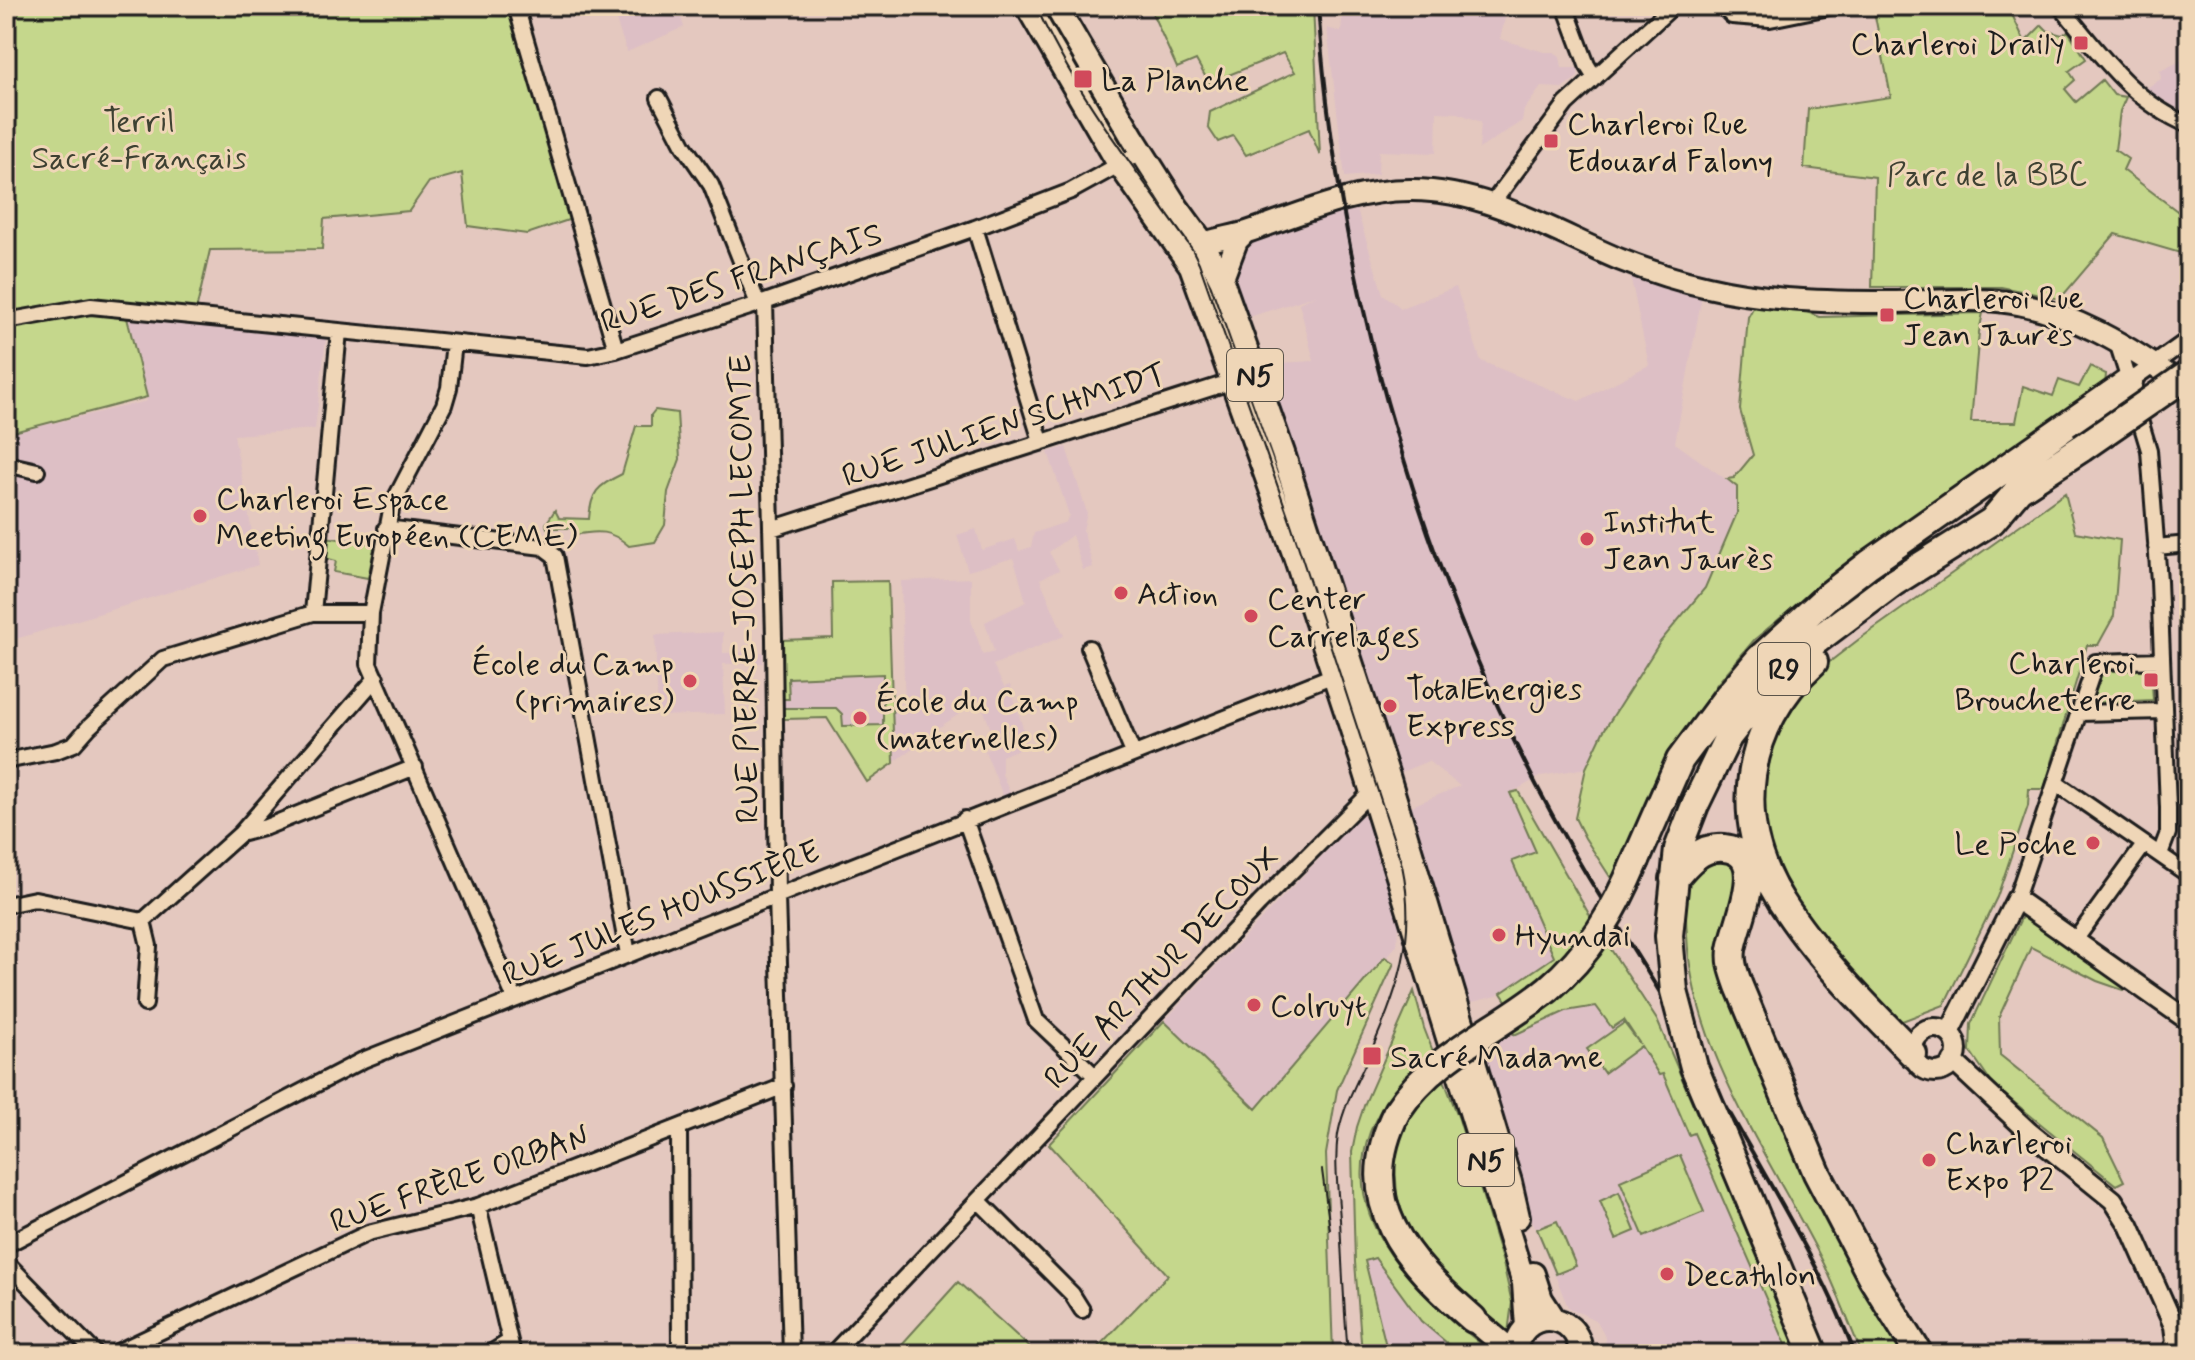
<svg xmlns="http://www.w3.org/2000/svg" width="2195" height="1360" viewBox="0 0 2195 1360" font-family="Mynerve,sans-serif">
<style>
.built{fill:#ddbfc5}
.green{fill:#c5d78c;stroke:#707a54;stroke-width:2}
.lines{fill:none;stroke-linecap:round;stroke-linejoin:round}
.minor-casing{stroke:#1c1c1c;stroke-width:20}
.tertiary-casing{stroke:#1c1c1c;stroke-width:24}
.secondary-casing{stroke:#1c1c1c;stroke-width:26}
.primary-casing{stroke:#1c1c1c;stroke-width:28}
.motorway-casing{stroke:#1c1c1c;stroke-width:32}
.minor{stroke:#efd6b7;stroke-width:14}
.tertiary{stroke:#efd6b7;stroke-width:18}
.secondary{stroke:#efd6b7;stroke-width:20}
.primary{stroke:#efd6b7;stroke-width:22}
.motorway{stroke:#efd6b7;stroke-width:26}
.tram{stroke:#1c1c1c;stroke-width:2}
.rail{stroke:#1c1c1c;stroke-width:4}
.motorway-bridge-casing{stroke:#1c1c1c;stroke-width:32;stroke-linecap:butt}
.motorway-bridge{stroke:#efd6b7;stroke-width:26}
.poi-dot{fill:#d1495b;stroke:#efd6b7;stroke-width:3}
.labels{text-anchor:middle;stroke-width:6;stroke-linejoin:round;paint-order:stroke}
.shield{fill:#efd6b7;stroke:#5b544a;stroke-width:2}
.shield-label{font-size:30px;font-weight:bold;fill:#1c1c1c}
.poi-label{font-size:32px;fill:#1c1c1c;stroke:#efd6b7;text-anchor:start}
.park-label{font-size:32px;fill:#3e4132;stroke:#efd6b7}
.street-label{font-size:32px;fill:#1c1c1c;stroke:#efd6b7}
</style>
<rect width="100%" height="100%" fill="#e4c8bf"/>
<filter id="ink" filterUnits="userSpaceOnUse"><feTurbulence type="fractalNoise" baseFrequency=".0125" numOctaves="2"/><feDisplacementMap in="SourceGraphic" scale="16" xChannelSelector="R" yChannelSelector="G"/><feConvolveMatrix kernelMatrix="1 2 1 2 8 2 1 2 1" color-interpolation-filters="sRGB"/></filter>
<g filter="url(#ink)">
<path class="built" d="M611,6H677L684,27L627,52Z
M1343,6H1501L1506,14L1500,39L1544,52H1554L1560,56L1562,68H1578V77L1562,88L1541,87L1524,110L1522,121L1479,149L1481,122L1458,113L1437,112L1436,153L1379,151L1378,174L1345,177L1327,28L1341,32Z
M2189,57V115L2145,89L2161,79L2160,71Z
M1357,210L1383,294L1401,308L1456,287L1481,361L1579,401L1649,365L1631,279L1638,266L1703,290L1675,443L1737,487L1738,513L1705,588L1660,642L1603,732L1586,768L1541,776L1511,793L1536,853L1512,861L1555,957L1497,996L1464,1004L1407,808L1460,786L1428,761L1397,774L1261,371L1280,363L1314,361L1299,303L1317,295L1246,318L1233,287L1231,254L1266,228Z
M120,302L327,330L315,429L234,435L258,565L6,642V434L147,401Z
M1066,447L1087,513L1083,530L1093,567L1083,570L1072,535L1049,552L1059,570L1040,579L1064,636L993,665L1004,687L1010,685L1028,745L1002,756V774L1011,795L1004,798L985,751L994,747L990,737L993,735L981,703L968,708L928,735L929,737L867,782L827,718L784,719L782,657L890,654L892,710L905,709L901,581L971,578V620L983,655L994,651L985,622L1026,602L1018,573L1013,558L968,571L957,535L976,529L982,550L1015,539L1019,551L1031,547L1034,533L1066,522L1069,515L1048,452Z
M723,632V653L763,652V663L723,664L725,714L658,716L655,635Z
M1361,815L1368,816L1400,916L1397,945L1256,1110L1164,1021Z
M1597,1006L1624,1019L1659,1075L1663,1073L1688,1134L1694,1132L1790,1354H1608L1604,1334L1597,1321L1568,1307L1520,1191L1476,1052L1566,1011Z
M1375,1257L1421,1321L1460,1354H1388L1365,1261Z"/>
<path class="green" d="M6,6H517L577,217L527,234L468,226L462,173L429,182L409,211L324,219L322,249L210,250L196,311L125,310L147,397L6,434Z
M1149,6H1313L1320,155L1309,129L1246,155L1233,136L1218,142L1208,127L1210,112L1295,72L1283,53L1209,83L1196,60L1177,68Z
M1873,6H2008L2025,42L2042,25L2048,31L2062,35L2068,31L2086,59L2069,71L2075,80L2065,89L2076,102L2102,80L2114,95L2126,97L2120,111L2115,150L2128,159L2123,170L2189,220V258L2185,261L2184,254L2115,234L2060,299L2001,287H1872L1875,177L1804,168L1808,109L1891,97Z
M1760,295L1820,317L1983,313L1979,332L1971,422H2016L2023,386L2053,396L2059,380L2079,387L2090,366L2106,374L2105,385L1821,584L1754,640L1717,684L1675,746L1614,883L1585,838L1575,818L1586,768L1603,732L1660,642L1705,588L1737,513V487L1727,479L1734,478L1753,455L1740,410L1748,317Z
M655,410L677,413L680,459L668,492L665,525L655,542L629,546C611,530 598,530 575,535L573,528H547L546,524L555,510L559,518L589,519C591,492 597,486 622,474L636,426H651V415Z
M2065,493L2075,532L2120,540L2114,616L2098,645H2087L2044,789H2029L2028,806L1997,897L1944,1005L1897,1023L1800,910L1777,874L1761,822L1760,775L1776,720L1810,677L1858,640Z
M325,537L375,544L368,578L334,572L336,561L325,558Z
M888,581L894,763L867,782L827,718L784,719L783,708H836L842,714L843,726L883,725V674L788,678L789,699H783L782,640L833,638L832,582Z
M2151,669L2153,700L2091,703L2103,671Z
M1518,791L1593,921C1566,955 1544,978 1507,1002L1501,993L1554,957L1512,861L1536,852L1510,793Z
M1726,855L1741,873L1724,950L1912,1354H1862C1849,1324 1838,1293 1824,1264C1773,1162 1692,1052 1687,935C1685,911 1685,891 1693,869Z
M2023,914L2125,987L2123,990L2097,981L2031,947L1999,1017L2000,1055L2103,1138L2124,1181L2116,1185L1994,1086L1970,1051L1971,1024Z
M1606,942L1657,1020L1800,1354H1790L1694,1133L1689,1135L1663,1074L1659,1075L1641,1046L1604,1073L1587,1049L1624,1023L1640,1044L1624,1020L1612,1028L1596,1006L1566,1011L1514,1035L1511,1025Z
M1385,957L1394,963L1337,1090L1326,1154L1333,1354H1091L1168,1275L1049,1144L1164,1021L1256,1109Z
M1414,991L1424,1028L1459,1119L1503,1263L1512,1303L1508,1333L1430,1260L1415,1240L1403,1214L1397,1196L1394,1148L1406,1119L1384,1104C1379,1113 1374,1122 1370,1132C1335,1229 1428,1300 1493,1354H1460L1421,1321L1375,1258L1365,1261L1388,1354H1362L1355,1262L1352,1152L1357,1127L1365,1103Z
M1680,1155L1704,1212L1644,1237L1620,1181Z
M1619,1192L1635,1231L1616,1239L1600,1201Z
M1557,1221L1576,1266L1556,1274L1537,1229Z
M958,1282L1037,1354H893Z"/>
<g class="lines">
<defs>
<path id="minor" d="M516,6L616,350
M1565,6L1587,65L1595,78
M1722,6L1732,16L1770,19L1834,6
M2060,6C2098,51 2132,102 2189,125
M659,98L684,146L711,185L758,304
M1491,205L1566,104L1673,6
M975,228L1041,441
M765,302L774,638L777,897L791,1354
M6,321L91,306L588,356L616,350L765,302L975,228L1071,191L1142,152
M2117,342L2131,387
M454,343L449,388L444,405L392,505L371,613L369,664L515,999
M2129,382L2189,339
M2136,407L2149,450L2159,581L2168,808V833L2160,854
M6,464L37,471
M386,528L543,547L555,556L628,954
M771,529L1255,374
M2156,547L2189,544
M313,613L339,331
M1089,648L1133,753
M2078,713L2164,711
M6,761L56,751L74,744L89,727L163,659L313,613H371
M2056,783L2189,875
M965,819L1036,1020L1095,1076
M240,834L376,678
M2016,899L2096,662L2162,660
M6,905L35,899L143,921
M143,921L240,834L266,827L415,767
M143,921L149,946L145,1004
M2076,939L2144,845
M679,1128L680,1354
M978,1200L1072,1294L1082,1310
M478,1206L513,1354
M6,1245L363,1060L1339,673
M6,1262L96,1354
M113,1354L368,1233L478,1206L784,1086
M489,1354L510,1341
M832,1354L1259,904L1374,789"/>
<path id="tertiary" d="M1913 1050a22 22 0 1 1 44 0a22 22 0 1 1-44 0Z
M1949,1033L2016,899L2189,1021
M1953,1061L2029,1132L2113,1200L2129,1225L2174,1326L2176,1342L2171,1354"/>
<path id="secondary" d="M1190,250C1207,239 1228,238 1247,232C1301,214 1352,190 1410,190C1485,189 1554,232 1621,260C1649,271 1680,281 1708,287C1767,301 1829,302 1889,302C1925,302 1962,298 1998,301C2068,308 2133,348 2188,389
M1222,281L1237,241L1245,233"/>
<path id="primary" d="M1027,6L1119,164L1191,266L1295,556L1361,757L1524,1283L1527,1327
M1056,6L1133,138L1176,206L1203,243L1222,281L1283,453L1388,776L1510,1182L1518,1217
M1533,1274L1541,1299L1554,1319
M1473,1319L1503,1344L1510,1354
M1515,1354C1518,1307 1579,1308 1581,1354"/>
<path id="motorway" d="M1814,662C1744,725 1730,821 1781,901C1816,956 1868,1008 1913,1054
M1636,860L1680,760L1727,697L1760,658L1829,595L1869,564L2129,382
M1674,879C1687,863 1701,846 1724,848C1773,853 1735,924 1732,950C1730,963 1735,974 1739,986L1817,1173L1872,1278L1919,1354
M1674,991L1669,936L1678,849L1695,805L1728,737L1773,680L1801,652L1893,583L1992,521L2019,489L2082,448
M1397,1111C1351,1202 1406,1261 1473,1319
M1720,1129L1814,1354"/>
</defs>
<use href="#minor" class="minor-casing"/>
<use href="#tertiary" class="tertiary-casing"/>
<use href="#secondary" class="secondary-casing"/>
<use href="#primary" class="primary-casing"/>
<use href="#motorway" class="motorway-casing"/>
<use href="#minor" class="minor"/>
<use href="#tertiary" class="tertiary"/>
<use href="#secondary" class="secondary"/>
<use href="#primary" class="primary"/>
<use href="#motorway" class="motorway"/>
<path class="tram" d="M1036,6C1075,94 1137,171 1192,249L1199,263L1291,524L1402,865C1418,941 1397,992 1367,1060C1356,1083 1343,1108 1338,1134C1334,1162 1338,1191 1340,1219C1342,1264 1344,1309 1348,1354
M1322,1170L1330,1230"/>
<path class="rail" d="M1318,6C1338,299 1434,620 1585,872C1609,912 1635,951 1659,991C1692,1045 1723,1102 1755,1157C1791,1221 1829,1285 1855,1354"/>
<defs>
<path id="motorway-bridge" d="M2082,448L2189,374
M1674,991L1694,1067L1720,1129
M1397,1111C1434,1054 1496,1031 1548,989C1590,954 1615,910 1636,860"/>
</defs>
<use href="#motorway-bridge" class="motorway-bridge-casing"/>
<use href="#motorway-bridge" class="motorway-bridge"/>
</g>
</g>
<g class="poi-dot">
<rect x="2073" y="35" width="16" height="16" rx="4"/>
<rect x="1073" y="69" width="20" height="20" rx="4"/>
<rect x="1543" y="133" width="16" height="16" rx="4"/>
<rect x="1879" y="307" width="16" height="16" rx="4"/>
<circle cx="200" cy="516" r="8"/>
<circle cx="1587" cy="539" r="8"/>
<circle cx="1121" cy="593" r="8"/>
<circle cx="1251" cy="616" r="8"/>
<rect x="2143" y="672" width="16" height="16" rx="4"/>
<circle cx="690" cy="681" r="8"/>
<circle cx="1390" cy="706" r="8"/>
<circle cx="860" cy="718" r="8"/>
<circle cx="2093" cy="843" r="8"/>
<circle cx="1499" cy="935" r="8"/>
<circle cx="1254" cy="1005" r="8"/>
<rect x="1362" y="1046" width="20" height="20" rx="4"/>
<circle cx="1929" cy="1160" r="8"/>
<circle cx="1667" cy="1274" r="8"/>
</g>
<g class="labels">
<g class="shield">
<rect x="1227" y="349" width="56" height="52" rx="6"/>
<rect x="1758" y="643" width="52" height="52" rx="6"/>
<rect x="1458" y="1134" width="56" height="52" rx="6"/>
</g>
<g class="shield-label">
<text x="1255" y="385">N5</text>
<text x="1784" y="679">R9</text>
<text x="1486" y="1170">N5</text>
</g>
<g class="poi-label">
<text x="2065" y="54" text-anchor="end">Charleroi Draily</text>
<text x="1101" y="90">La Planche</text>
<text x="1567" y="134">Charleroi Rue<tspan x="1567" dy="37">Edouard Falony</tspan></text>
<text x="1903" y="308">Charleroi Rue<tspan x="1903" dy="37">Jean Jaurès</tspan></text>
<text x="216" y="509">Charleroi Espace<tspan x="216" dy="37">Meeting Européen (CEME)</tspan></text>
<text x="1603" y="532">Institut<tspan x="1603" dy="37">Jean Jaurès</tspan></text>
<text x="1137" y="604">Action</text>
<text x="1267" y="609">Center<tspan x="1267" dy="37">Carrelages</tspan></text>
<text x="2135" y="673" text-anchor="end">Charleroi<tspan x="2135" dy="37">Broucheterre</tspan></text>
<text x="674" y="674" text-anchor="end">École du Camp<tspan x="674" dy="37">(primaires)</tspan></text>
<text x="1406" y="699">TotalEnergies<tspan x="1406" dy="37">Express</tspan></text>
<text x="876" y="711">École du Camp<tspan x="876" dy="37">(maternelles)</tspan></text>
<text x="2077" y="854" text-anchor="end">Le Poche</text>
<text x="1515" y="946">Hyundai</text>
<text x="1270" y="1016">Colruyt</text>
<text x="1390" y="1067">Sacré Madame</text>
<text x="1945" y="1153">Charleroi<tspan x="1945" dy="37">Expo P2</tspan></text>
<text x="1683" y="1285">Decathlon</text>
</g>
<g class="park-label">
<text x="139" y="131">Terril<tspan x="139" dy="37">Sacré-Français</tspan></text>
<text x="1987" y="185">Parc de la BBC</text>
</g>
<g class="street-label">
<text transform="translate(741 277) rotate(-18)" y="11">RUE DES FRANÇAIS</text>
<text transform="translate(1004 424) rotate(-18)" y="11">RUE JULIEN SCHMIDT</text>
<text transform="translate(743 589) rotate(-91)" y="11">RUE PIERRE-JOSEPH LECOMTE</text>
<text transform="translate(661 912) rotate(-22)" y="11">RUE JULES HOUSSIÈRE</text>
<text transform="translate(1161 967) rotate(-46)" y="11">RUE ARTHUR DECOUX</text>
<text transform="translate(459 1178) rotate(-19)" y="11">RUE FRÈRE ORBAN</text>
</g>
</g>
<rect width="2195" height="1360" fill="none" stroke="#efd6b7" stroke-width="32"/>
<rect x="16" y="16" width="2163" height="1328" fill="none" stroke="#1c1c1c" stroke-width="3" filter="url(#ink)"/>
</svg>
